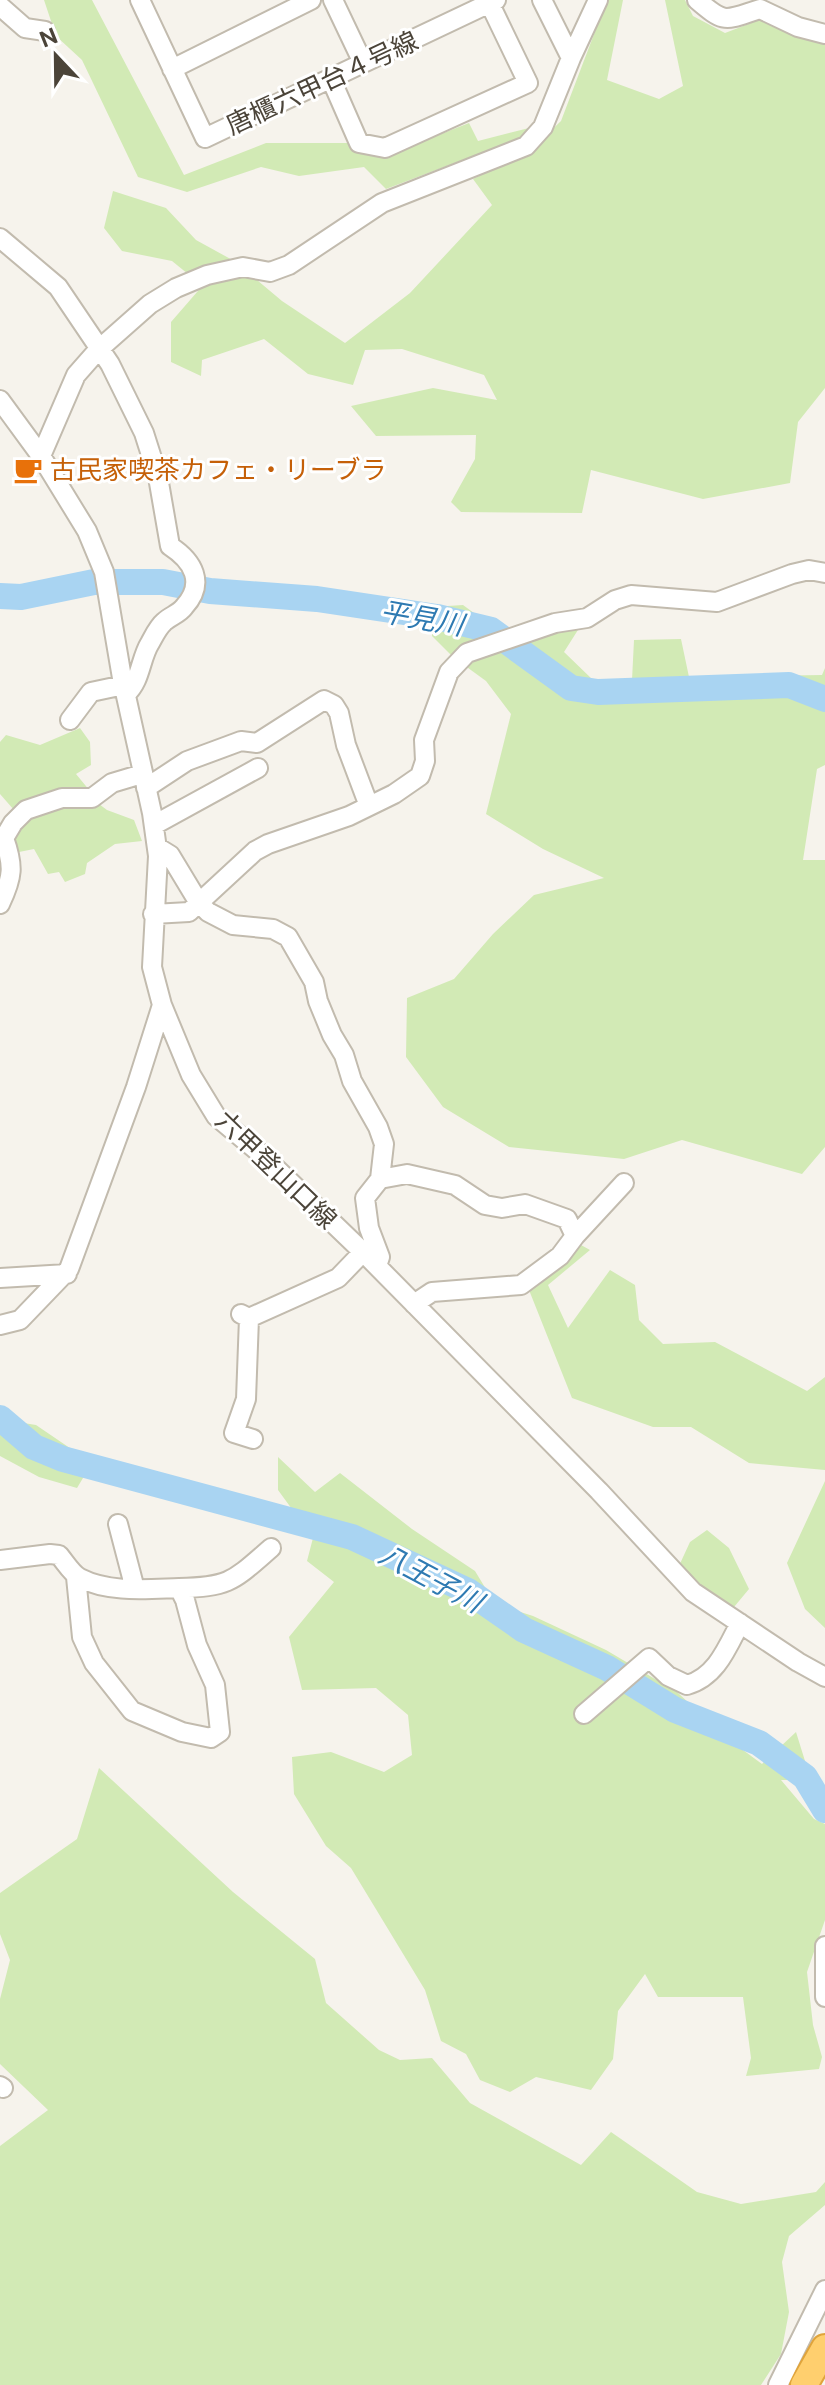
<svg xmlns="http://www.w3.org/2000/svg" width="825" height="2385" viewBox="0 0 825 2385" font-family="'Public Sans','Noto Sans JP',sans-serif">
<style>
.green{fill:#d2eab5}
.lines{fill:none;stroke-linecap:round;stroke-linejoin:round}
.river{stroke:#a9d4f2;stroke-width:26}
.minor-casing{stroke:#c2bbae;stroke-width:22}
.highway-casing{stroke:#e0a43c;stroke-width:30}
.minor{stroke:#fff;stroke-width:18}
.highway{stroke:#ffcf6e;stroke-width:26}
.labels{text-anchor:middle;stroke-width:6;stroke-linejoin:round;paint-order:stroke}
.street-label{font-size:26px;fill:#4b4439;stroke:#fff}
.food-label{font-size:26px;fill:#c56008;stroke:#fff;text-anchor:start}
.water-label{font-size:28px;font-style:italic;fill:#2e7ab2;stroke:#fff}
</style>
<rect width="100%" height="100%" fill="#f6f3ec"/>
<path class="green" d="M44,0H92L184,175L266,143H353L388,155L469,123L478,141L537,126L523,137L386,189L364,167L299,176L261,167L187,192L138,177L82,60L56,36Z
M607,0H623L607,80L659,99L683,86L665,0H685L693,16L725,33L759,20L811,39L825,34V388L798,422L790,483L703,499L591,470L582,513L461,512L451,502L475,459L476,435L376,436L351,406L433,388L497,400L484,375L402,349L365,350L353,385L308,374L264,339L202,360L201,376L171,362V322L204,284L250,274L282,301L345,343L410,293L492,205L473,179L531,150L561,121Z
M113,191L166,208L196,240L236,262L188,274L172,261L122,251L104,228Z
M463,605L512,641L583,622L564,652L593,680H632L634,640L681,639L689,677L822,675L825,668V765L817,769L803,860H825V1147L802,1174L682,1140L624,1159L509,1147L443,1107L406,1057L407,998L454,979L493,934L534,895L604,878L543,849L486,814L511,714L486,681L453,657L432,636V607Z
M80,728L90,742L91,765L76,774L90,791L14,810L0,794V742L6,735L40,745Z
M95,801L107,810L134,820L142,841L115,844L87,863L85,874L65,882L59,872L48,874L34,849L14,853L7,835L29,812Z
M581,1245L590,1250L548,1285L568,1328L610,1270L635,1285L639,1320L663,1344L715,1342L807,1391L825,1377V1470L749,1463L691,1427H653L572,1398L527,1285Z
M0,1411L11,1421L36,1425L86,1459V1473L77,1488L39,1477L0,1456Z
M278,1457L315,1492L340,1473L412,1529L475,1571L495,1604L533,1616L606,1650L677,1692L728,1739L762,1764L796,1732L805,1761L797,1780H781L814,1819L825,1824V1920L807,1972L813,2025L822,2057L819,2069L746,2076L751,2058L743,1997H658L645,1974L618,2011L613,2059L591,2090L536,2077L510,2092L480,2080L466,2054L441,2041L425,1990L351,1868L326,1846L294,1794L292,1757L331,1752L384,1772L412,1755L408,1715L376,1688L302,1690L289,1637L334,1582L307,1561L313,1538L278,1490Z
M825,1481V1628L805,1609L787,1563Z
M707,1530L729,1548L749,1589L734,1607L706,1594L678,1568L690,1542Z
M99,1768L233,1892L315,1959L326,2003L379,2050L400,2060L432,2058L470,2103L581,2165L611,2132L697,2192L741,2204L816,2192L825,2182V2205L789,2236L782,2262L789,2312L781,2354L761,2385H0V2146L48,2110L0,2064V1999L10,1960L0,1934V1893L77,1839Z"/>
<g class="lines">
<path class="river" d="M0,596L21,597L94,582H163L210,591L317,599L437,617L491,630L571,688L598,692L789,685L825,699
M0,1418L34,1447L63,1459L352,1537L468,1591L524,1630L607,1668L675,1710L759,1743L805,1777L825,1810"/>
<defs>
<path id="minor" d="M140,0L205,138L496,0
M333,0L363,63
M542,0L571,58
M697,0C726,25 725,20 760,9L798,27L825,34
M0,6L25,28L45,31
M172,69L311,0
M331,79L359,143L385,148L528,83L488,0
M0,238L58,287L110,364L144,433L158,477L170,546C193,561 206,583 184,607C179,614 170,616 164,622C158,627 154,636 150,643C140,659 141,681 126,694
M0,400L41,456L87,531L104,572L122,678L152,813L158,856L152,967L162,1005L191,1075L216,1116L260,1153L363,1252L599,1491L693,1592L798,1662L825,1677
M41,456L76,375L98,350L150,304L176,288L207,275L243,267L270,272L289,265L382,203L526,146L543,127L571,58L598,0
M70,720L91,692L124,685
M146,788L187,761L241,741L257,743L324,700L334,705L339,713L346,745L369,806
M154,825L258,768
M157,847L170,855L199,903L208,912L233,925L273,929L288,937L314,982L318,1001L332,1035L344,1055L352,1081L378,1127L384,1144L380,1179L365,1198L369,1228L380,1257L377,1266
M0,904C13,877 14,866 4,838L13,823L26,810L62,798H92L112,783L142,774
M153,914L189,912L255,851L268,844L349,816L394,794L420,776L425,761L424,740L449,672L467,653L555,623L587,618L615,600L631,595L717,602L792,574L809,570L825,573
M380,1179L407,1174L455,1185L485,1205L502,1208L525,1204L567,1219L575,1236
M0,1278L67,1274
M414,1304L432,1292L521,1285L560,1256L575,1236L624,1183
M241,1314L249,1318L338,1278L363,1252
M249,1318L246,1399L234,1433L253,1439
M0,1325L20,1320L69,1269L136,1087L162,1005
M118,1524L135,1589
M0,1560L50,1554L59,1555C65,1562 72,1574 80,1578C109,1593 147,1589 179,1588
M76,1577L82,1637L94,1663L132,1711L182,1732L211,1738L220,1732L215,1685L197,1645L185,1600L179,1588C230,1587 233,1581 271,1548
M584,1714L649,1658L668,1676L687,1685C716,1677 727,1648 740,1623
M825,1946V1997
M0,2086L3,2088
M778,2385L825,2290"/>
<path id="highway" d="M804,2385L825,2348"/>
</defs>
<use href="#minor" class="minor-casing"/>
<use href="#highway" class="highway-casing"/>
<use href="#minor" class="minor"/>
<use href="#highway" class="highway"/>
</g>
<defs>
<symbol id="cafe-bare" viewBox="-9 -9 18 18"><path d="M-5.5-4.5H6V0H3Q3 3.5 0 3.5H-2.5Q-5.5 3.5-5.5 0ZM3-3.2v2h1.7v-2ZM-6 4.5H4V6H-6Z" fill="#e8710a" stroke="#fff" stroke-width="2.5" paint-order="stroke"/></symbol>
</defs>
<g fill-rule="evenodd">
<use href="#cafe-bare" x="8" y="450" width="40" height="40"/>
</g>
<g class="labels">
<g class="street-label">
<text transform="translate(322 83) rotate(-25)" y="9">唐櫃六甲台４号線</text>
<text transform="translate(276 1170) rotate(44)" y="9">六甲登山口線</text>
</g>
<g class="food-label">
<text x="50" y="479">古民家喫茶カフェ・リーブラ</text>
</g>
<g class="water-label">
<text transform="translate(422 618) rotate(10)" y="10">平見川</text>
<text transform="translate(431 1578) rotate(28)" y="10">八王子川</text>
</g>
</g>
<g transform="translate(56 56) rotate(338)" stroke="#ffffff" stroke-width="6" paint-order="stroke">
<path d="M0-6L14 30L0 20L-14 30Z" fill="#4b4439"/>
<text y="-12" font-size="22" font-weight="bold" text-anchor="middle" fill="#4b4439">N</text>
</g>
</svg>
